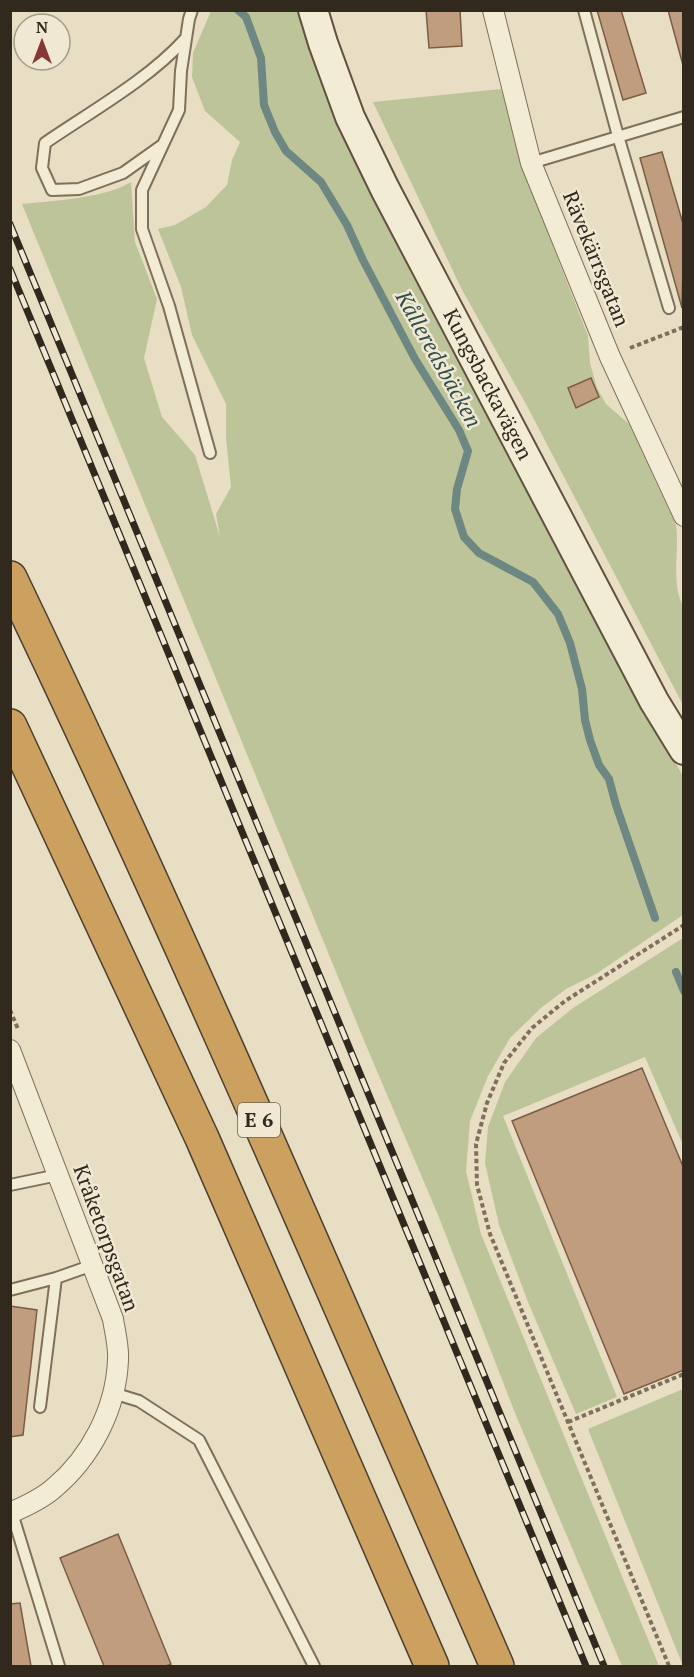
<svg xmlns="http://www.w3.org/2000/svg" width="694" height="1677" viewBox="0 0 694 1677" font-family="'PT Serif',serif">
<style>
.green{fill:#bdc499}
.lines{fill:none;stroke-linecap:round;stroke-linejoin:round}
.stream{stroke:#6d8782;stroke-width:8}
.building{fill:#c09d7e;stroke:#7b5d46;stroke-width:1.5}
.lane-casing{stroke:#7f705c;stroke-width:14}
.street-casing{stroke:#7f705c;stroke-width:22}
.secondary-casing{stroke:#615240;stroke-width:32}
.highway-casing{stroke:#4d3f30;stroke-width:36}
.path{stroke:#7f705c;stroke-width:4;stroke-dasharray:4.5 3;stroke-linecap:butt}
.lane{stroke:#f3ecd5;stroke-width:10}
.street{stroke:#f3ecd5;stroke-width:20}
.secondary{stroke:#f3ecd5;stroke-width:28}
.highway{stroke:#cca15f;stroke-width:33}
.rail-casing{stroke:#31281e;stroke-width:7}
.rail{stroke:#f0e8d2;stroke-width:4.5;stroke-dasharray:14;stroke-linecap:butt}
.labels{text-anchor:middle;stroke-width:5;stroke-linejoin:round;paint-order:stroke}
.shield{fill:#f0e8d2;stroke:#6a6254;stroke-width:1.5}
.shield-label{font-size:20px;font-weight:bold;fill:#31281e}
.street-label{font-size:21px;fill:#31281e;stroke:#f0e8d2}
.water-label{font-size:22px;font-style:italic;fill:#304f4e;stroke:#f0e8d2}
</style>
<rect width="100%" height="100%" fill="#e7dec3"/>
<path class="green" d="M211,11H299L318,72L353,152L540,510L625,677L683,776V915L596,974L566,989L541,1008L510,1038L488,1076L470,1121L466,1171L481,1234L659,1666H622L517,1418L438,1215L363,1038L22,204C52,201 106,198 131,182L135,242L157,299L144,358L162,417L195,455L220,537L216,514L231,487L226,438V404L192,335L181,287L158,229L175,225L206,207L227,185L232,160L240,142L205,111L192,77L193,53Z
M501,89L538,208L588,336L590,363L597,388L606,404L629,424L676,525C680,552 670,583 684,608L683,705L527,406L461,288L373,102Z
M683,938V1145L645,1057L503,1116L617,1397L576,1414L528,1302L499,1225L485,1163L488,1127L505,1082L536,1038L573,1008Z
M683,1389V1666L588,1429Z"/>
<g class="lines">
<path class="stream" d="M238,10L246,17L261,58L264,105L275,132L286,151L321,182L347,225L363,260L415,359L459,430L468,451L457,489L455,509L464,537L479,553L533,582L558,614L570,643L582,689L585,720L590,740L599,765L609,779L616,805L655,918
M676,972L684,991"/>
</g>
<path class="building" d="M426,10H460L462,46L429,48Z
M597,10H621L646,93L623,100Z
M668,10H684V69Z
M662,152L684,227L682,308L640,158Z
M591,378L599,397L576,408L568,388Z
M642,1068L684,1169V1370L624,1394L512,1121Z
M10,1306L37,1310L23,1435L10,1437Z
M118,1534L171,1664L166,1666H104L60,1558Z
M20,1603L31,1666H10V1604Z"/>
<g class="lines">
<defs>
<path id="lane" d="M192,10L189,19L181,71L179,110L142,190V229L169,306L210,453
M584,10L618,136L669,308
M161,146L123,173L79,189L52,190L42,168L45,143C90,112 148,80 185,39
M531,163L684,117
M10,1185L58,1175
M10,1290L56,1278L93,1265
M113,1393L139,1401L199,1440L314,1666
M40,1407L56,1278
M12,1513L59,1666"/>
<path id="street" d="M493,10L531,163L610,357L684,516
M10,1050L113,1319C115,1332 119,1347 118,1360C116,1409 91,1457 54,1488C43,1498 24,1507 10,1513"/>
<g id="secondary">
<path id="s1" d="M313,10L323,43L350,117L385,189L654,701L684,750"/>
</g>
<path id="highway" d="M10,578C182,936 338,1302 497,1666
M10,726L202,1138L432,1666"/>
</defs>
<use href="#lane" class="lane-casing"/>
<use href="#street" class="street-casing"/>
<use href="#secondary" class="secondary-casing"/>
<use href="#highway" class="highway-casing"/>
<path class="path" d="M630,348L684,327
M10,1010L18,1029
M568,1422L684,1374
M669,1666L490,1234L477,1185L476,1144L487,1103L504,1063L532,1028L565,1001L684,925"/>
<use href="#lane" class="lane"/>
<use href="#street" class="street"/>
<use href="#secondary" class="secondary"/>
<use href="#highway" class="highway"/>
<defs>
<path id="rail" d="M10,224L604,1666
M10,269L586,1666"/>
</defs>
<use href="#rail" class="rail-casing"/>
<use href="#rail" class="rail"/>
</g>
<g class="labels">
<rect class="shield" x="238" y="1103" width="42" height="34" rx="4.5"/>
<g class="shield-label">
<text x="259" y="1127">E 6</text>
</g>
<g class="street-label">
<text transform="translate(596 259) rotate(68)" y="7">Rävekärrsgatan</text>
<text dy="7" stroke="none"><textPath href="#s1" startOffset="414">Kungsbackavägen</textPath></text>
<text transform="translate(106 1238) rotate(70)" y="7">Kråketorpsgatan</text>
</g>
<g class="water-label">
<text transform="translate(439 359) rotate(61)" y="8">Kålleredsbäcken</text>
</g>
</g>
<rect width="694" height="1677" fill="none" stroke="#31281e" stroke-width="24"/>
<g transform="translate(42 42)"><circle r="28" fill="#f0e8d2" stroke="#a49b8a" stroke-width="1.5"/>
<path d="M0-4.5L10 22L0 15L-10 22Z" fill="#863835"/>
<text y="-9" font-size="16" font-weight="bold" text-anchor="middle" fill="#31281e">N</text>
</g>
</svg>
